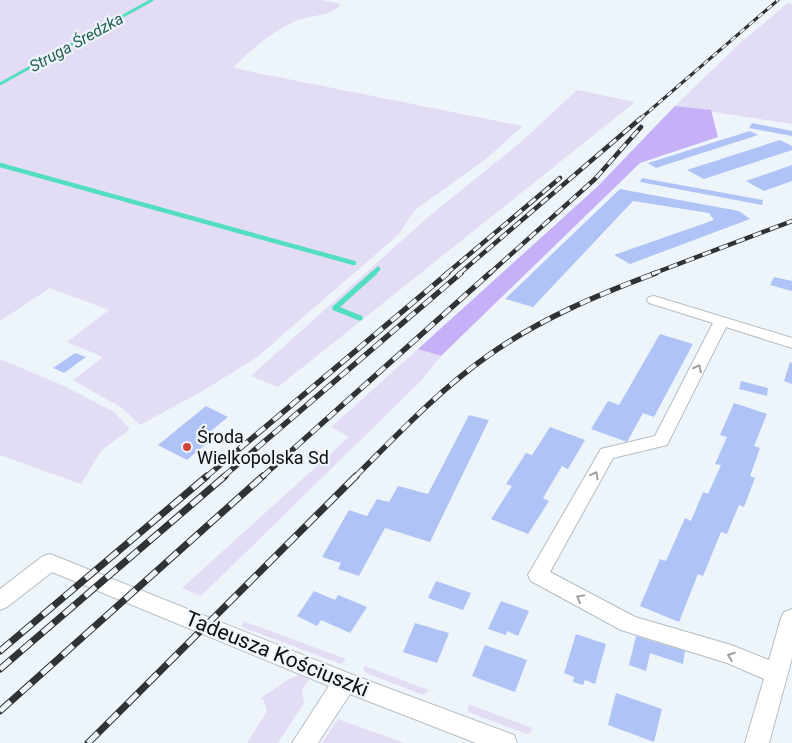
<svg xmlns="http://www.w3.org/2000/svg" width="792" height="743" viewBox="0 0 792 743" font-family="Roboto,sans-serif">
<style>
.green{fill:#e3dcf5}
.forest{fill:#c6b1f8}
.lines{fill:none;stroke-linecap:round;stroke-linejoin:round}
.stream-far2{stroke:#53dec0;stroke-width:3}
.stream-far1{stroke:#53dec0;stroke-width:4.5}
.stream{stroke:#53dec0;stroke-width:5.5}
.building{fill:#afc3f7}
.street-casing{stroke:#b6bdc1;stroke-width:2}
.street{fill:#fff;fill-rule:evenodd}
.rail-far3-casing{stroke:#303335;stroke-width:3}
.rail-far2-casing{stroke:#303335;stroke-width:4.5}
.rail-far1-casing{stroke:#303335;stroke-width:5.5}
.rail-casing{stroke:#303335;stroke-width:7}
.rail-far3{stroke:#eef5fa;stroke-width:2;stroke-dasharray:6;stroke-linecap:butt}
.rail-far2{stroke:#eef5fa;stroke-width:3;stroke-dasharray:9;stroke-linecap:butt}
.rail-far1{stroke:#eef5fa;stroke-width:4;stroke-dasharray:11;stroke-linecap:butt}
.rail{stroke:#eef5fa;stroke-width:5;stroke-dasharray:14;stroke-linecap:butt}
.oneway{stroke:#9e9fa0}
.poi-dot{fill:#d24538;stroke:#eef5fa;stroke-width:2}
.labels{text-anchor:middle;stroke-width:4.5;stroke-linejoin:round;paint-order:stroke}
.far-water-label{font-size:16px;font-style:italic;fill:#286053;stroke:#eef5fa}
.poi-label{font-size:18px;fill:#0d0f11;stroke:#eef5fa;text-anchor:start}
.near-street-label{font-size:21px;fill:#0d0f11;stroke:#eef5fa}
</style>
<rect width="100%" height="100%" fill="#eef5fa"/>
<path class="green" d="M0,0H322L341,4C333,16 312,15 298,20C274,30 251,49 233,68L523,126L487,158L415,210L398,235L256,358L206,389L140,425L122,408L73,380L103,357L67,342L109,310L50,288L0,321Z
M788,3L792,4V124L675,106L739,44Z
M577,90L635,102L278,387L251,376L428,217L521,142Z
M418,349L441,356L420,382L201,596L182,588L349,437L331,427Z
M0,359L64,386L114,412L130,429L101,451L81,484L0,455Z
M243,621L346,659L341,664L242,627Z
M365,666L429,690L423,695L366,673L363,668Z
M299,675L307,676L309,679L302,690L304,703L278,743H247L267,711L264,701L261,698L289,679Z
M468,704L532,728L531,732L527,734L468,712Z
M338,719L404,743H322Z"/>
<path class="forest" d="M675,106L711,110L718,137L640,163L441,356L418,349L597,187Z"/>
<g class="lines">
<path class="stream-far2" d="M0,84L152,0"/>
<path class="stream-far1" d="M0,165L354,263
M373,274L378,269"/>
<path class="stream" d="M360,318L335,308L374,273"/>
</g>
<path class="building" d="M752,123L792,131V136L749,128Z
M750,131L758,135L656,168L648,163Z
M780,140L792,146V150L704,179L687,170Z
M792,165V181L764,191L746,181Z
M642,178L763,200L762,205L640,182Z
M620,189L739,211L750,219L630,264L614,255L714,220L709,213L633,201L533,307L505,299Z
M774,277L792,281V291L770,285Z
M660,334L693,344L654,417L643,413L627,442L591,429L608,401L619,405Z
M75,353L86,357L64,373L53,368Z
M790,362L792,363V384L784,381Z
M741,381L768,388L767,396L739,389Z
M734,403L767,414L754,446L760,448L750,476L755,478L744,507L739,505L727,534L721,532L703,576L698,574L679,622L640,606L660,559L666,561L685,518L691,521L703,492L708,494L721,465L715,464L727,437L720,435Z
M206,406L228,417L200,440L206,444L187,460L158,445Z
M469,415L489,420L430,542L385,528L359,576L338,569L341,563L322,557L349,510L367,516L377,499L389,502L398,486L428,494Z
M550,427L585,440L568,469L562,466L543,498L549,501L528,534L491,519L512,486L506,484L526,453L532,455Z
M436,581L471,593L463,610L428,598Z
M314,591L335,600L338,595L367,607L350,633L321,620L317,626L297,616Z
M501,601L529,611L518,636L507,631L506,635L488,629Z
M415,623L449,633L437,663L403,652Z
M576,634L606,644L595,684L585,680L583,685L573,682L574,677L564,673Z
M636,636L685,651L683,664L650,653L646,671L629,665Z
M485,645L527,660L515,692L472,676Z
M616,693L662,709L654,742L608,725Z"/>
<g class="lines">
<defs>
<path id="street" d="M654,296L792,338V348L726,327L667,445L613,458L550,572L635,617L731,645L769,660L781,618L784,612L792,609V658L769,743H745L764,679L727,663L621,630L531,581L528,575L601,449L655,436L713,323L649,303L647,300L649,297Z
M50,554L353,675L514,735L517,743H476L350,694L318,743H292L329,686L52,572L7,607L0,610V589L43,556Z"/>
</defs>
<use href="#street" class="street-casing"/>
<use href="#street" class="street"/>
<defs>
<path id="rail-far3" d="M640,119L778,0"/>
<path id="rail-far2" d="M446,274L560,178
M459,274L641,118
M489,274L595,179L641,127
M652,274L792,221"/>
<path id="rail-far1" d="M206,477L448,273
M223,477L461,273
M262,477L490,273
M355,477C398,434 439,390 489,355C540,319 597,295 656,273"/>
<path id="rail" d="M0,651L207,476
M0,669L225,476
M0,711L263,476
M88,743L356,476"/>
</defs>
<use href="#rail-far3" class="rail-far3-casing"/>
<use href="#rail-far2" class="rail-far2-casing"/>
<use href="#rail-far1" class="rail-far1-casing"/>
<use href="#rail" class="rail-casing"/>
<use href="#rail-far3" class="rail-far3"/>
<use href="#rail-far2" class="rail-far2"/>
<use href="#rail-far1" class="rail-far1"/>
<use href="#rail" class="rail"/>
</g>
<defs><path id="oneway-chevron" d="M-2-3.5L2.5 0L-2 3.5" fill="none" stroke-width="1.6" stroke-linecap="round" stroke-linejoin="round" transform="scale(1.25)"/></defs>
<g class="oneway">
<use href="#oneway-chevron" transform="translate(698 368) rotate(-63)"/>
<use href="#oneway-chevron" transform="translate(595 475) rotate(-61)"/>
<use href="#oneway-chevron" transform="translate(580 598) rotate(-151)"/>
<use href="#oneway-chevron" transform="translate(731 656) rotate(-160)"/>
</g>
<circle class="poi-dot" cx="187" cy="447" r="5"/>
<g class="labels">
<g class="far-water-label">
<text transform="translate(76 42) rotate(-29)" y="6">Struga Średzka</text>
</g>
<g class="poi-label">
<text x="197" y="443">Środa<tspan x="197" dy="21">Wielkopolska Sd</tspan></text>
</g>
<g class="near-street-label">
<text transform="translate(277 654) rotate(22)" y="7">Tadeusza Kościuszki</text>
</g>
</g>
</svg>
